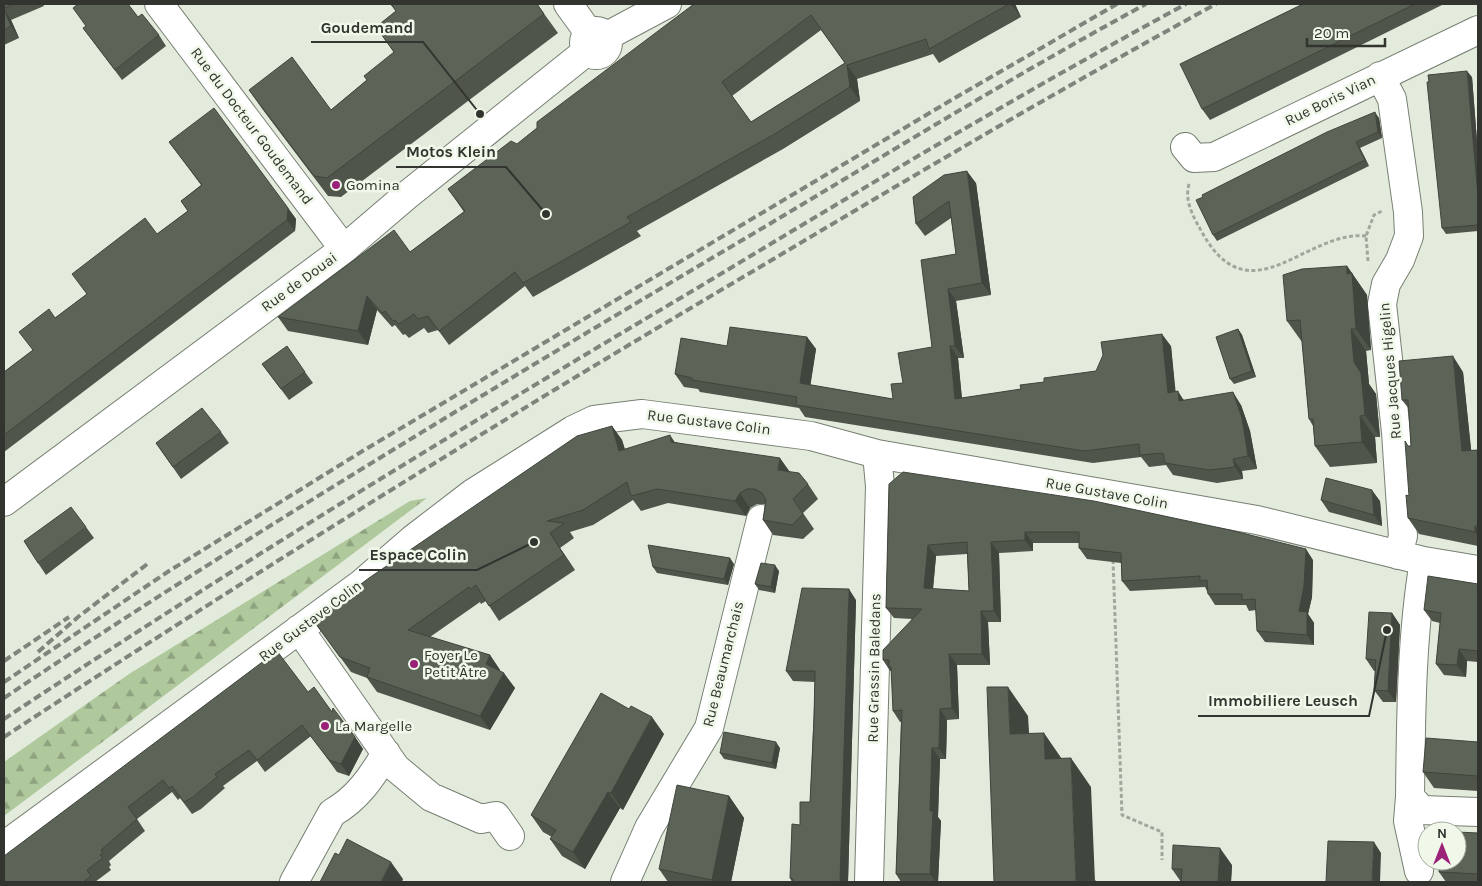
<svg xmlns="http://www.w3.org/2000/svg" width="1482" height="886" viewBox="0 0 1482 886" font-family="Karla,sans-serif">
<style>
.forest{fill:url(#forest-firs)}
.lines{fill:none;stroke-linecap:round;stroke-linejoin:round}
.minor-casing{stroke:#777f72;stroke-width:30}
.path{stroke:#a0a79c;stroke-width:3;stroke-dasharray:4 2.5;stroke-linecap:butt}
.minor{stroke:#fff;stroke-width:28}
.rail{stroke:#7f857c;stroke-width:4;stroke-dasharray:8 4;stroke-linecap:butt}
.wall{fill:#4f554b;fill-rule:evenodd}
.shaded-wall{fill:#40453d}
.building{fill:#5c6357;stroke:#40453d;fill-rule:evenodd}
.poi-dot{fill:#9a2078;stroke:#f0f8ea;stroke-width:2}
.labels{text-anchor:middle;stroke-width:5;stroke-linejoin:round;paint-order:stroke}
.street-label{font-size:15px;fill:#31342f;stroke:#f0f8ea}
.poi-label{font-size:15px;fill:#31342f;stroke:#f0f8ea;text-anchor:start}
.leader{fill:none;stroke:#31342f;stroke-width:2}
.callout-dot{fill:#31342f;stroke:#f0f8ea;stroke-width:2}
.callout-label{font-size:16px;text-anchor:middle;font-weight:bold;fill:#31342f;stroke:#f0f8ea;stroke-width:5;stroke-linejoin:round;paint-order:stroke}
</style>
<defs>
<pattern id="forest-firs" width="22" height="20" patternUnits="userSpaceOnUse" patternTransform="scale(1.25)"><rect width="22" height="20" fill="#afc89c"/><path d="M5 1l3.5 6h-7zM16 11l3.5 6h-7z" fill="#8fa380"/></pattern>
</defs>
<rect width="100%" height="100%" fill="#e3ebdd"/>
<path class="forest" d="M427,498L4,816V762L129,674L410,501Z"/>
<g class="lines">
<defs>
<path id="minor" d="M159,4L344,249
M568,4L589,33
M584 43a12 12 0 1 1 24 0a12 12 0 1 1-24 0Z
M607,36L667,4
M1380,76L1392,99L1408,212L1409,236L1400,260L1386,284L1382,304L1396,432L1402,523L1403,536L1398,555
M1185,147L1194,158L1214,157L1478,30
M4,502L344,249L406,196L587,51
M1424,561C1411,638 1411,719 1410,797L1422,810L1478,812
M299,629L396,768L431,797L481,819L496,816L510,836
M1410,797L1408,821L1419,871
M4,846L361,584L413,539L473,493L573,430L594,420L642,414L811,436L877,454L1257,520L1424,561L1478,570
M294,882L332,813C357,799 372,777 386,753
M625,882L649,828L709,728L761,519
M869,882L880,486L877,454"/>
</defs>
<use href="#minor" class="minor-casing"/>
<path class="path" d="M1189,184C1184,202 1194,218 1203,234C1251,318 1306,230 1366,236
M1368,261L1366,236L1374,215L1382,211
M1113,560L1122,815L1162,832V860"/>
<use href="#minor" class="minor"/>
<path class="rail" d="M38,652L78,617L150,562
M4,661L69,617
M4,682L169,571L361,452L948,102L1117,4
M4,698C236,542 477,398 717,255C860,171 1000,83 1146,4
M4,719C230,569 461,428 694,290C857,192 1019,94 1186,4
M4,737C252,574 504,418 760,267C911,177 1062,88 1216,4"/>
</g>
<path class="wall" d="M4,4H43L44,6L11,20L19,38L4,45Z
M390,4H537L558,33L341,197L328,196L263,110L249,90L331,110L367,80L394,52L376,27L396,11Z
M694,4H1015L1021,17L939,63L933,54L857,79L860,101L783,149L637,231L641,236L533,297L525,286L449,345L438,330L428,333L424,328L409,338L405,334L403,335L395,325L392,327L377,310L368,345L288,331L278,317L410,252L464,212L448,189L517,144ZM821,30L845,63L751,122L732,96Z
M1303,4H1444L1210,120L1202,109Z
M138,17L159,35L166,46L122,80L83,28Z
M1472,77L1478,154V231L1446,234L1442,228Z
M1379,118L1382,138L1360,148L1369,166L1217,241L1213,235Z
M169,142L288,208L296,219L295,231L4,452V372L32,351L55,318L87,294L157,234L188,211L181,201L201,185Z
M976,183L991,295L956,301L964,358H958L962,398L1021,389L1044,382L1096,371L1171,346L1175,392L1184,400L1241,405L1250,431L1257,469L1242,471L1243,479L1217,483L1173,475L1166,465L1149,467L1141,457L1093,463L805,417L799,408L700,392L698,389L684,387L675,374L727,346L807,337L816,349L810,385L893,399L903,383L932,347L956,254L951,218L925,236L916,224L913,197Z
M1347,266L1367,295L1371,350L1366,351L1369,384L1376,394L1380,437H1375L1377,463L1330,467L1315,446L1313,426L1309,419L1302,342L1287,321Z
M1238,329L1242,335L1256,377L1234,384L1230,379Z
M262,364L305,372L313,383L289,400Z
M1463,372L1471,451L1478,450V546L1419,534L1408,518L1409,496L1408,446H1411L1409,409L1402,400Z
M612,426L622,440L625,449L675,442L790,472L808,484L818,499L803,513L814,529L803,539L773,535L763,520L765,504H757L750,508L746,516L668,503L641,511L633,500L593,525L570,532L574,538L560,548L575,570L499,621L486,601L481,604L480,602L430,637L490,655L500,670V671L515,688L490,730L377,692L367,678L351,672L313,620Z
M221,432L229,443L181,479L156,443Z
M889,484L1313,560L1312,597L1308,614L1314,623V645L1265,642L1257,631L1256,610L1249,611L1246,605H1215L1208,594L1207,591L1205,587L1130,591L1122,581L1121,563L1087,559L1079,548V543H1033V551L999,553L1001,622H988L990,665H957L959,719L947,720L946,759H940L938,817L941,821L938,882H901L896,874L901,722H900L893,711L892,671H890L883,660L912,619L894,618L886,608ZM967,554L969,591L933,589L936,556Z
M1321,500L1380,501L1382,526L1329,512Z
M86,527L94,538L46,575L38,563Z
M734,564L728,585L657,573L653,567Z
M779,571L775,593L759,590L755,584Z
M1478,584V662L1467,661L1466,677L1444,675L1436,664L1440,623L1432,621L1424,610Z
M856,600L848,882H792L790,878L800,825L810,802L815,682L793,681L786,671Z
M1392,613L1400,625L1396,702H1383L1374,690L1375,671H1374L1366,659Z
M308,692L332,712L355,737L363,749L349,776L337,772L311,736L265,772L257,761L223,786L225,788L201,809L192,814L180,798L178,800L172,792L137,819L145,831L109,861L111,865L109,867L111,870L95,882H4V856Z
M664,734L623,810L620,808L585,869L562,856L550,839L552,837L543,832L531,815Z
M1478,742V791L1434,788L1423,772Z
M780,748L776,769L724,759L720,753Z
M729,796L744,818L731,882H668L659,869Z
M1478,833V882H1446L1439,872Z
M1232,865L1231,882H1181L1172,869Z"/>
<path class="shaded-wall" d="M1011,4H1015L1021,17Z
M4,9L11,20L19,38L11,26Z
M847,65L857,79L860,101L850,87Z
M1467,71L1472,77L1478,154V196Z
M1375,112L1379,118L1382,138L1378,132Z
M1356,142L1360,148L1369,166L1365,160Z
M967,171L976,183L991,295L982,283Z
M288,208L296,219L295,231L287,220Z
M1347,266L1367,295L1371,350L1356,329L1347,274Z
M948,289L956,301L964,358L955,346Z
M367,296L377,310L368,345L358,331Z
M1238,329L1242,335L1256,377L1252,371Z
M1351,329L1366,351L1369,384L1376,394L1380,437L1365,415L1354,362Z
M1162,334L1171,346L1177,405L1168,393Z
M807,337L816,349L809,395L800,383Z
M950,346L958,358L963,411L955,399Z
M1453,356L1463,372L1473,467L1462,451Z
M1178,391L1186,404L1179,401Z
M1233,392L1241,405L1250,431L1257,469L1248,456Z
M1360,416L1375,437L1377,463L1362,442Z
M612,426L622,440L629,465L619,451Z
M670,435L680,450L671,442Z
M780,458L790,472L778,470Z
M1233,459L1242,471L1243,479L1235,467Z
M1372,490L1380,501L1382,526L1374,515Z
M740,493L750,508L746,516L735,501Z
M1475,526L1478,531V537L1475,532Z
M1025,532L1033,543V551L1025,540Z
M550,533L560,548L575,570L564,555Z
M991,542L999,553L1001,622L994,611Z
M928,545L936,556L932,599L924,588Z
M1306,549L1313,560L1312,597L1308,614L1314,623V645L1307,635L1299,611Z
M730,558L734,564L728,585L724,579Z
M775,565L779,571L775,593L771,587Z
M849,589L856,600L848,882H840Z
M981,611L988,622L990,665L982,654Z
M1392,613L1400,625L1396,702L1388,691Z
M1459,649L1467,661L1466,677L1457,665Z
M949,654L957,665L959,719L952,708Z
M490,655L500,670L497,679L486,664Z
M504,673L515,688L490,730L480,716Z
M1008,687L1028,716L1031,763L1010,734Z
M940,709L947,720L946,759L939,748Z
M652,717L664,734L623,810L611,793Z
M1044,733L1064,762L1045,759Z
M355,737L363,749L349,776L341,764Z
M776,742L780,748L776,769L772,763Z
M932,748L940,759L938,817L941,821L938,882H936L930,874V811Z
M1071,758L1091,787L1095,882L1076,881Z
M608,792L620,808L585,869L573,852Z
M729,796L744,818L731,882H713L712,880Z
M1374,842L1381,853L1380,882H1372Z
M1220,848L1232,865L1231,882H1218Z
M391,862L403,879L402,882H381Z"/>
<path class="building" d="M4,4H14L4,8Z
M78,4H128L138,17L142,14L159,35L115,70L83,28L86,26L73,8Z
M391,4H537L544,14L327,178L314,176L249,90L292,57L331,110L367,80L364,76L394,52L376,27L396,11Z
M694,4H1009L929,49L926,39L847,65L850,87L773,135L627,217L631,222L523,283L515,272L439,331L428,316L418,319L414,314L399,324L395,320L393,321L385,311L382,313L367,296L358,331L278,317L394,230L410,252L465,211L448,189L511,141L517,144L537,128V122ZM811,15L845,63L751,122L722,82Z
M1303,4H1415L1202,109L1180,64Z
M4,9L11,26L4,30Z
M1467,71L1478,196V225L1442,228L1427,82H1429L1428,75Z
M214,108L288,208L287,220L4,435V372L33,350L19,332L49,309L55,318L87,294L72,274L145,218L157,234L188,211L181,201L202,185L169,142Z
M1375,112L1378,132L1356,142L1365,160L1213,235L1196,200L1203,197L1202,195L1327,132Z
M967,171L982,283L948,289L955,346H950L955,399L1021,389L1020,385L1044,382V378L1096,371L1103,355L1101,342L1162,334L1168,393L1178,391L1179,401L1233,392L1242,418L1248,456L1233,459L1235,467L1209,470L1165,463L1163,453L1140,455L1139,444L1084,451L796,405L797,397L692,380V378L675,374L681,338L727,346L730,327L807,337L800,383L893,399L891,384L903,383L898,353L932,347L921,260L956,254L949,201L916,224L913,197L944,175Z
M1347,266V274L1352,273L1356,329H1351L1354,362L1361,373L1365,415L1360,416L1362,442L1315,446L1313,419H1309L1300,320L1287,321L1283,275L1302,269Z
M1238,329L1252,371L1230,379L1216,337Z
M287,346L305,372L281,389L262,364Z
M1453,356L1462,451L1478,450V526H1475V532L1408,518L1406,495L1409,496L1405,441L1408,446H1411L1408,400H1402L1399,361Z
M202,408L221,432L173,467L156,443Z
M612,426L619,451L670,435L671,442L780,458L778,470L799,473L808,484L793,499L803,514L792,525L763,520L766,500L762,493L755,489H747L740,493L735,501L657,489L631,496L627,482L583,510L547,521L564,523L550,533L564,555L489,606L476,585L471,589L469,587L408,630L490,655L486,664L504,673L480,716L367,677L370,668L340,657L313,620L369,578L577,436Z
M903,472L1094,501L1230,530L1306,549L1304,586L1299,611L1307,612V635L1257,631L1255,599L1242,600V594H1208L1207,580L1200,581V576L1122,581L1121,553L1079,548V532H1025V540L991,542L994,611H981L982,654H949L952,708L940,709L939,748H932L930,811H933L930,874H896L902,710L893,711L891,667H889V660H883V650L922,609L886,608L889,484ZM967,542L969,591L924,588L928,545Z
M1326,478L1372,490L1374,515L1321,500Z
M71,507L86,527L38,563L24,541Z
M648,545L730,558L724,579L653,567Z
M761,563L775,565L771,587L755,584Z
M1428,576L1478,584V651L1459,649L1457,665L1436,664L1441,613L1424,610Z
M802,588L849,589L840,882H793V879L790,878L792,824L800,825V802H810L814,720L815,671H786Z
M1369,612L1392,613L1388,691L1374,690L1376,660L1366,659Z
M277,651L308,692L314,687L332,712L333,708L355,737L341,764L329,760L302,725L257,760L249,750L215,774L217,777L193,797L184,802L172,786L169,788L163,780L128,807L137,819L101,850L103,853L100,855L103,858L87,870L91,876L83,882H4V856Z
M987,687H1008L1010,734L1044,733L1045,759L1071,758L1076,881L1095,880V882H994Z
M601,693L629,709L631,706L652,717L611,793L608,792L573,852L550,839L556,830L531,815Z
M724,732L776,742L772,763L720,753Z
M1426,738L1478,742V776L1423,772Z
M677,785L729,796L712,880L659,869Z
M1457,832L1478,833V874L1439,872L1440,861H1457Z
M347,839L391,862L381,882H320L335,853L339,855Z
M1328,841L1374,842L1372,882H1326Z
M1173,845L1220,848L1218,882H1181L1182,869H1172Z"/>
<g class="poi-dot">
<circle cx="336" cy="185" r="5"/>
<circle cx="414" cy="664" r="5"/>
<circle cx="325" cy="726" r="5"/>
</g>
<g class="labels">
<g class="street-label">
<text transform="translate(1330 100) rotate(-26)" y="5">Rue Boris Vian</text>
<text transform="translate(252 126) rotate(53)" y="5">Rue du Docteur Goudemand</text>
<text transform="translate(299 282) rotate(-36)" y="5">Rue de Douai</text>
<text transform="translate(1390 371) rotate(-95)" y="5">Rue Jacques Higelin</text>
<text transform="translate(709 422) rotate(7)" y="5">Rue Gustave Colin</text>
<text transform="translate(1107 493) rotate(10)" y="5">Rue Gustave Colin</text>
<text transform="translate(310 621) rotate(-37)" y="5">Rue Gustave Colin</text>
<text transform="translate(723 664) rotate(-76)" y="5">Rue Beaumarchais</text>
<text transform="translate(874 668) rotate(-89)" y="5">Rue Grassin Baledans</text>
</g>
<g class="poi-label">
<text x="346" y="190">Gomina</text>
<text x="424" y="660">Foyer Le<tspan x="424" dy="17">Petit Âtre</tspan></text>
<text x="335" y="731">La Margelle</text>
</g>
</g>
<path class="leader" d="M480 114L423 42H311M546 214L506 167H396M534 542L477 570H359M1387 630L1369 716H1198"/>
<g class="callout-dot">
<circle cx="480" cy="114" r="5"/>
<circle cx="546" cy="214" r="5"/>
<circle cx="534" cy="542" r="5"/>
<circle cx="1387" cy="630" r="5"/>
</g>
<g class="callout-label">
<text x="367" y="33">Goudemand</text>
<text x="451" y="157">Motos Klein</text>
<text x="418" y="560">Espace Colin</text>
<text x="1283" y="706">Immobiliere Leusch</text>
</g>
<rect width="1482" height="886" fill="none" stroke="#31342f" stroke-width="10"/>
<g transform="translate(1442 846)"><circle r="24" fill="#f0f8ea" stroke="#a4aa9f"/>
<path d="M0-4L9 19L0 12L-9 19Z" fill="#9a2078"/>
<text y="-8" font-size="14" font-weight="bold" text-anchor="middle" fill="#31342f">N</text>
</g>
<path d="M1307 38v8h78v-8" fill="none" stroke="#31342f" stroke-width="2.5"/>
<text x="1314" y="38" font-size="15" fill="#31342f" stroke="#f0f8ea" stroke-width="4" paint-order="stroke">20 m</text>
</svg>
